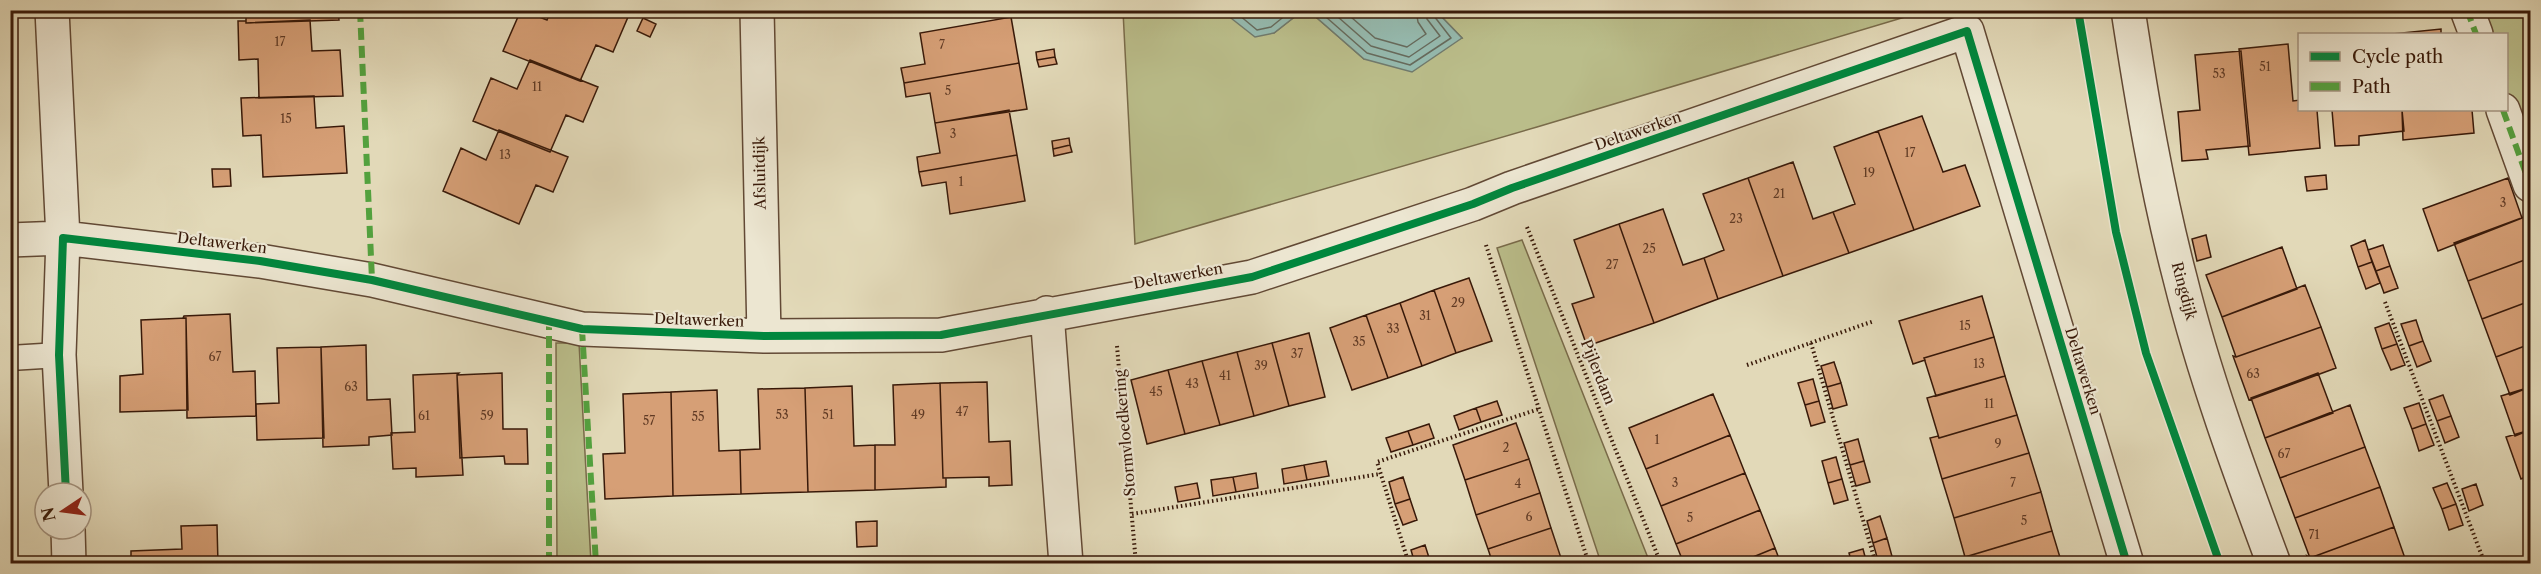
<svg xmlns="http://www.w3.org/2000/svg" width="2541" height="574" viewBox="0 0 2541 574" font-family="'Libre Caslon Text',serif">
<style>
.green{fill:#babd8a;stroke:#796b4a;stroke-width:1.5}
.water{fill:#95baaf;stroke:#707a6d;stroke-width:1.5}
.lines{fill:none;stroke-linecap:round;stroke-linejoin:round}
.shore{stroke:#666a5c;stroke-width:1.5}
.building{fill:#d69f76;stroke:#381909;stroke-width:1.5}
.lane-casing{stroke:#624935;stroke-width:27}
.street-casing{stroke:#624935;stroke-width:36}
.path{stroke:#381909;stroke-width:4;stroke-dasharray:1.5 3;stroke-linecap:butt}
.lane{stroke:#ece6d1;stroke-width:24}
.street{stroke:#ece6d1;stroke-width:33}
.quiet{stroke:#53a13e;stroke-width:6;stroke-dasharray:12 6;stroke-linecap:butt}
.cycleway-casing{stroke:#ece6d1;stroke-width:11}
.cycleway{stroke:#00873e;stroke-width:8}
.labels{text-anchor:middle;stroke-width:4.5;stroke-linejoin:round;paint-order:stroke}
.number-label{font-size:12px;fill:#603a24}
.street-label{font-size:15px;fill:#381909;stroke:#ece6d1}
</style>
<rect width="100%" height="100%" fill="#e2d9b8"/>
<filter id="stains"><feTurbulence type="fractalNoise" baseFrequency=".00333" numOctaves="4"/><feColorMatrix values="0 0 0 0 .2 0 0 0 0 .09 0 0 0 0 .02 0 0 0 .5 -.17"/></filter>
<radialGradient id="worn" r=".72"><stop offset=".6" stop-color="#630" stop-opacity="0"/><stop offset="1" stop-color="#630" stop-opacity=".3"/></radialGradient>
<path class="green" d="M1123,11H1227V15L1274,33L1302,11H1309L1364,59L1462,38L1436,11H1925L1537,127L1135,244Z
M2474,11H2530V164L2507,99L2506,34H2483Z
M1522,240L1650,563H1601L1497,248Z
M556,343H579L591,563H557Z"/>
<path class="water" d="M1227,11V10L1302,11L1274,33L1255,37L1227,15Z
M1309,11H1436L1462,38L1412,72L1364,59Z"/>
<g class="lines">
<path class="shore" d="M1233,10L1257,30L1271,27L1292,10
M1318,10L1367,53L1410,65L1451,38L1434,16L1433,10
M1330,10L1371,46L1409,57L1440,36L1427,19L1425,10
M1343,10L1375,38L1407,47L1426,34L1418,22L1416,10"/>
</g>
<path class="building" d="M246,10H338L339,20L246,23Z
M521,10L547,20L551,10H613L628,17L613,52L596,45L580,81L503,51Z
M1011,17L1019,63L904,83L901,68L925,64L920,33Z
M643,18L656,24L650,37L637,31Z
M310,20L312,51L340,50L343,96L259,98L258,59L239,60L238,21H246V23Z
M2441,29V34H2392Z
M2288,44L2293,101L2300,100V110H2317L2320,148L2249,155L2239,49Z
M1054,49L1055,57L1037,60L1036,52Z
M2241,51L2250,146L2206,150L2208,159L2182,161L2178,112L2200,110L2195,55Z
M1055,57L1057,64L1039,67L1037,60Z
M530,60L598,87L583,122L566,115L550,152L473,121L491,78L517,89Z
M1019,63L1027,109L935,123L930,93L906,97L904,83Z
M314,96L316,128L344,126L347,173L263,177L261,135L243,136L241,98Z
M1009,110L1017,155L919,172L917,157L940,153L935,123Z
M2332,110H2402L2404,131L2359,136V145L2335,146Z
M2402,110H2472L2474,133L2403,140Z
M1922,116L1943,172L1965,165L1980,206L1914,230L1878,131Z
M499,130L568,157L553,192L536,185L519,224L443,191L461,148L486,160Z
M1878,131L1914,230L1849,253L1833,212L1855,204L1834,147Z
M1069,138L1070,145L1053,149L1052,141Z
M1070,145L1072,152L1054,156L1053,149Z
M1017,155L1025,201L950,214L946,182L922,186L919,172Z
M1793,162L1813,219L1833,212L1849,253L1783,276L1748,178Z
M212,169H230L231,186L213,187Z
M2326,175L2327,189L2307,191L2305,177Z
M1748,178L1783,276L1718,299L1704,258L1724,250L1703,194Z
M2508,178L2522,218L2438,251L2423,209Z
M1663,209L1683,265L1704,258L1718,299L1654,323L1619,224Z
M2524,217L2530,235V258L2468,281L2454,243Z
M1619,224L1654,323L1587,346L1572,304L1594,297L1574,240Z
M2206,235L2211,257L2197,261L2192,239Z
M2365,240L2372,262L2358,267L2351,246Z
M2383,245L2390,266L2376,271L2368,250Z
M2282,247L2297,289L2222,317L2206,275Z
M2530,258V301L2482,319L2468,281Z
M2372,262L2380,283L2366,289L2358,267Z
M2390,266L2398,288L2384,293L2376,271Z
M1469,278L1492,341L1456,353L1434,290Z
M2305,285L2321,327L2236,357L2222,317Z
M1434,290L1456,353L1422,366L1400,303Z
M1982,296L1994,337L1924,358L1925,360L1913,364L1899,321Z
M2530,301V344L2496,357L2482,319Z
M1400,303L1422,366L1388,378L1366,315Z
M230,314L233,372L255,371L256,416L187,418L186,318H183L184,316Z
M1366,315L1388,378L1352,390L1330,328Z
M186,318L188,410L120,412V376L143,374L141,320Z
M2416,320L2423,341L2409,346L2401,324Z
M2389,323L2397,344L2382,349L2375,328Z
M2321,327L2336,368L2249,400L2233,356L2236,357Z
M1309,333L1325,397L1289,406L1272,343Z
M1994,337L2005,376L1936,396L1924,358Z
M2423,341L2431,361L2417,367L2409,346Z
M1272,343L1289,406L1254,416L1237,352Z
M2397,344L2405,365L2391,370L2382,349Z
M2530,344V387L2510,395L2496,357Z
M366,345L367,400L390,399L392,435L369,437V445L323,447L321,347Z
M321,347L324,438L257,440L256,404L279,403L277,348Z
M1237,352L1254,416L1220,425L1202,361Z
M1202,361L1220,425L1185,434L1168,370Z
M1834,362L1841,383L1827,387L1821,366Z
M1168,370L1185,434L1147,444L1131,380Z
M459,373L457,375L463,475L416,477V468L393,469L391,433L415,432L413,375Z
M502,373L503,429H527L528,464H505L504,456L460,458L457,375Z
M2318,373L2333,413L2265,438L2251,398Z
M2005,376L2017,415L1939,438L1927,398Z
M1813,379L1819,401L1805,405L1798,383Z
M987,382L989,442L1010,441L1012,485L989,486V477L943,478L940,383Z
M940,383L943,478H946V487L875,490V445H895L893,385Z
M1841,383L1847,405L1833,409L1827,387Z
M852,386L854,446L875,445V490L808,492L805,388Z
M2530,387V430L2515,436L2501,396Z
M805,388L808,492L741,494L740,450L760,449L758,389Z
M717,390L719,451L740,450L741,494L673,496L671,392Z
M671,392L673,496L605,499L603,454L625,453L623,394Z
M1713,394L1730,435L1646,469L1629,428Z
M2443,395L2451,416L2437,421L2429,400Z
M1497,401L1502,415L1481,422L1476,408Z
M1819,401L1825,422L1811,426L1805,405Z
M2419,403L2426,424L2412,429L2404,408Z
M2350,405L2365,447L2280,478L2265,438Z
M1476,408L1481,422L1459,430L1454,416Z
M2017,415L2029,453L1942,479L1930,438L1938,436L1939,438Z
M2451,416L2459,437L2445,443L2437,421Z
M1516,423L1529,459L1465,480L1453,445Z
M1429,424L1434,438L1413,445L1408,431Z
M2426,424L2434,445L2419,451L2412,429Z
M2530,430V475L2521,479L2506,437Z
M1408,431L1413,445L1391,452L1386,438Z
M1730,435L1745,473L1661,506L1646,469Z
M1858,439L1864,461L1850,465L1844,443Z
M2365,447L2380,487L2295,518L2280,478Z
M2029,453L2041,492L1954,518L1942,479Z
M1836,457L1842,479L1828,483L1822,461Z
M1529,459L1540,493L1476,515L1465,480Z
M1326,461L1329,476L1307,480L1304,465Z
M1864,461L1870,482L1856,486L1850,465Z
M1304,465L1307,480L1284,484L1282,469Z
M1256,473L1258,488L1236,492L1233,477Z
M1745,473L1760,510L1676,544L1661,506Z
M1233,477L1236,492L1213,496L1211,480Z
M1403,477L1410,499L1395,504L1389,482Z
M1842,479L1848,500L1834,504L1828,483Z
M1197,483L1200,498L1178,502L1175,487Z
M2447,483L2456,504L2442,509L2433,488Z
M2476,484L2483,505L2469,511L2462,489Z
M2380,487L2394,527L2310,558L2295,518Z
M2041,492L2052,531L1965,557L1954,518Z
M1540,493L1551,528L1488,549L1476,515Z
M1410,499L1417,520L1403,525L1395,504Z
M2456,504L2463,525L2449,530L2442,509Z
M1760,510L1775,548L1736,564H1684L1676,544Z
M1880,516L1887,538L1873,543L1867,521Z
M877,521V546L857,547L856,522Z
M217,525L218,564H131V551L182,549L181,526Z
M2394,527L2407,564H2310L2307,556L2310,558Z
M1551,528L1562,561L1556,564H1493L1488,549Z
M2052,531L2062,564H1967L1965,557Z
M1887,538L1893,560L1879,564L1873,543Z
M1425,545L1431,564H1415L1411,550Z
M1775,548L1781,564H1736Z
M1863,549L1867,564H1852L1849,553Z"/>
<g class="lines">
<defs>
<path id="lane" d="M10,358L59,355"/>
<path id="street" d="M757,10L764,336
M2128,10C2142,101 2157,190 2180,278C2204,375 2239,470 2274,564
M2467,10L2476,34
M2503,110L2530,185
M10,240L63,238L52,10
M1047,313L1066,564
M66,493L59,355L63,238L260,261L372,280L582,329L764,336L941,335L1252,277L1473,204L1512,188L1967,31L2127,564
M68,529L69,564"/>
</defs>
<use href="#lane" class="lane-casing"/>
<use href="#street" class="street-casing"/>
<path class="path" d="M1527,227L1661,564
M1486,245L1589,564
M2385,302L2485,564
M1811,343L1876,564
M1117,346L1136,564
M1747,365L1874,321
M1132,514L1380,474
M1409,564L1377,462L1539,409"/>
<use href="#lane" class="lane"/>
<use href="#street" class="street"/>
<path class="quiet" d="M360,10L372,280
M2467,10L2476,34
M2503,110L2530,185
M582,329L596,564
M549,564V323"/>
<defs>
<path id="cycleway" d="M2078,10L2116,232L2146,353L2220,564
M66,493L59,355L63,238L260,261L372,280L582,329L764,336L941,335L1252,277L1473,204L1512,188L1967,31L2127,564"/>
</defs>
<use href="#cycleway" class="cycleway-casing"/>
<use href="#cycleway" class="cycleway"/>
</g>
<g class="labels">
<g class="number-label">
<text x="280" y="46">17</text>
<text x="942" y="49">7</text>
<text x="2265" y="71">51</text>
<text x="2219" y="78">53</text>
<text x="537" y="91">11</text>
<text x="948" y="95">5</text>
<text x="286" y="123">15</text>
<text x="953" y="138">3</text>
<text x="1910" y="157">17</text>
<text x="505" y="159">13</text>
<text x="1869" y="177">19</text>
<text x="961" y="186">1</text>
<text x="1779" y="198">21</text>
<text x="2503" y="207">3</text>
<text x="1736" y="223">23</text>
<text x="1649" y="253">25</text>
<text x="1612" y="269">27</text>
<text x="1458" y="307">29</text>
<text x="1425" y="320">31</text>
<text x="1965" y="330">15</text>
<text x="1393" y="333">33</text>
<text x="1359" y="346">35</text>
<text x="1297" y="358">37</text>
<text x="215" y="361">67</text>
<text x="1979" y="368">13</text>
<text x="1261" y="370">39</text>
<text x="2253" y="378">63</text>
<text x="1225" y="380">41</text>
<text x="1192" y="388">43</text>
<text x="351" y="391">63</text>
<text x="1156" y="396">45</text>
<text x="1989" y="408">11</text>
<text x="962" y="416">47</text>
<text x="782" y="419">53</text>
<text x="828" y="419">51</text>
<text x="918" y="419">49</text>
<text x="424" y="420">61</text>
<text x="487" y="420">59</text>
<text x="698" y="421">55</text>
<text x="649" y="425">57</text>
<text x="1657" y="444">1</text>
<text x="1998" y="448">9</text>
<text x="1506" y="452">2</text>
<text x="2284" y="458">67</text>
<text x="1675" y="487">3</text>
<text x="2013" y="487">7</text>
<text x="1518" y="488">4</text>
<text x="1529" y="521">6</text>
<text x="1690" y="522">5</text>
<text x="2024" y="525">5</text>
<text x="2314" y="539">71</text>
</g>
<g class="street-label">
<text transform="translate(1638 131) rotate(-19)" y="5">Deltawerken</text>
<text transform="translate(760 173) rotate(-91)" y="5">Afsluitdijk</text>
<text transform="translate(222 243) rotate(7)" y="5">Deltawerken</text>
<text transform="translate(1178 276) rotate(-10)" y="5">Deltawerken</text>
<text transform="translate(2184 291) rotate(75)" y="5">Ringdijk</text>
<text transform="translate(699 320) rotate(2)" y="5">Deltawerken</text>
<text transform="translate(2083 371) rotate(73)" y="5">Deltawerken</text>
<text transform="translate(1598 372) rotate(68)" y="5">Pijlerdam</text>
<text transform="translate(1125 433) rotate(-95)" y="5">Stormvloedkering</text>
</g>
</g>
<rect width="2541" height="574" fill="none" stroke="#e2d9b8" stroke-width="36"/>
<rect x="12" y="12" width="2517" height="550" fill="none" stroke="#381909" stroke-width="3"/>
<rect x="18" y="18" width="2505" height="538" fill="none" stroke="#381909" stroke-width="1.5"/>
<rect x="2298" y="33" width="210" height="78" fill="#ece6d1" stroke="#a49481" stroke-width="1.5"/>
<rect x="2310" y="52" width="30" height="9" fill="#00873e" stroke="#a49481" stroke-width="1.5"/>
<text x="2352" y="63" font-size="18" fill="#381909">Cycle path</text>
<rect x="2310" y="82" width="30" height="9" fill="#53a13e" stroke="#a49481" stroke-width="1.5"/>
<text x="2352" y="93" font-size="18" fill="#381909">Path</text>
<g transform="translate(63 511) rotate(257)"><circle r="28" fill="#ece6d1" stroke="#a49481" stroke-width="1.5"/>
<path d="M0-4.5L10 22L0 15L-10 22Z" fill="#8f2418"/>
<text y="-9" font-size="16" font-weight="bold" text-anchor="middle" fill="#381909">N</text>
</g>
<rect width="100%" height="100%" filter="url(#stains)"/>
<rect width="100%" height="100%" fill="url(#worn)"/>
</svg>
